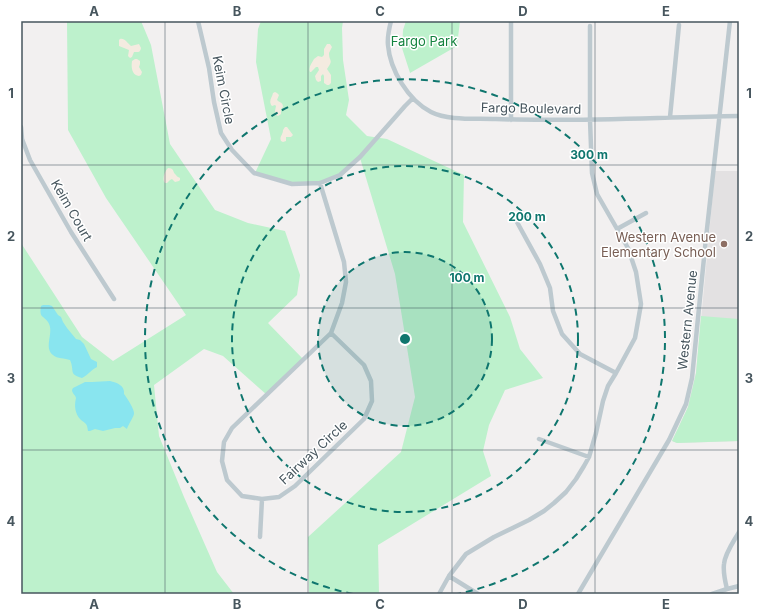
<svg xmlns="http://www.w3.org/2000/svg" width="760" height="615" viewBox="0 0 760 615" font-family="Inter,sans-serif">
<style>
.education{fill:#e3e1e2}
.green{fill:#bdf1cc}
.sand{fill:#f4ebe0}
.water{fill:#89e5ef}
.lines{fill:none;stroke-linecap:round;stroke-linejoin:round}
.minor{stroke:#bdc9cf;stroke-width:4.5}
.grid{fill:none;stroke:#47565e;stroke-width:1;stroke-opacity:0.55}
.ring{fill:none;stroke:#0f766e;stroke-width:2;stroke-dasharray:7 5}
.education-dot{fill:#8d6e63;stroke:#fff;stroke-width:1.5}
.labels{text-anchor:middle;stroke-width:3;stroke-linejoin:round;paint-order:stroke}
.park-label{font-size:13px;fill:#14833f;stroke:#fff}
.street-label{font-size:13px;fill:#47565e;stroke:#fff}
.education-label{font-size:13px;fill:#785e54;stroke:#fff;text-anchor:end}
.centre{fill:#0f766e;stroke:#fff;stroke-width:2}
.ring-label{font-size:12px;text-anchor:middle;font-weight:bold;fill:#0f766e;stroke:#fff;stroke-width:3;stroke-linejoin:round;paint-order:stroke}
.neatline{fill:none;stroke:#47565e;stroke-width:1.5}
.grid-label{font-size:13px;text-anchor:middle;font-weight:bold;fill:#47565e}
</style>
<rect width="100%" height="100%" fill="#f2f0f0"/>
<path class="education" d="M715,171H739V441L677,443L672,441L688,407L696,373Z"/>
<path class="green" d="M67,21H141L151,45L170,144L215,210L248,223L285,231L300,275L297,295L268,323L304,360L267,395L223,356L204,349L154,385L159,436L184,497L217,572L234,594H21V243L82,337L113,361L186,315L106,198L68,130Z
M261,21H343L342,28L343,60L349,100L346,115L367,136L387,139L464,175L463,222L510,317L520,349L543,378L505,390L489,425L483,451L491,476L378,545L379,594H294L309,593L308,537L401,452L415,397L395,274L360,158L340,175L320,183L292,184L255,173L271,139L256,62L258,29Z
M406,21H460L457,46L410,73L402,48L403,30Z
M701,316L739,319V441L677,443L672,441L688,407L696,373Z"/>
<path class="sand" d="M120,39C125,38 127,43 131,46L139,44L141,48C140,53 138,52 134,52L132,57L130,58L128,56L129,50L119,46V40Z
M327,44H330L332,47C331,49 330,51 329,53C329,62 334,59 327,69L331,75V83L329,85H327L324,83V76L323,74L321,76V81L318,82L316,80L315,76L319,70L318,67H316L311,72H310C308,67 312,63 314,59L318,56L322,57L324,55V49Z
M135,59H137L140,61V64L139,67L142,72L141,75L139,76C132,75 131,68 132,61Z
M275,92L277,93L279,95L277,100C280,103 283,102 283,107L281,109V114L278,116L276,115L275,111L276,106L275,105L272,106C268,101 272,98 273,93Z
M285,127H287L293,135L291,137H286V141L283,142L281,141C279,137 283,135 283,130Z
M168,168C175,168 172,172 176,175C177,177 179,177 180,178V180L179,181L175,182L172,179L170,180L167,183H165C162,180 164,172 168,168Z"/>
<path class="water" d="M43,305H49L52,306L58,315L61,317L63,322L67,328L76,339L80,340L84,344L91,359L97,362V367C91,370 88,375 82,378C68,374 75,371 70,360C65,358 57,359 53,355C43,347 55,332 48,322C43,315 39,318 41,306Z
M110,381C117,383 125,385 124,394C127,398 135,410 134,414C133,418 128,425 127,429L123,426L120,428H115L103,431L95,429L90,431H88C87,423 86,424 81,420C75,414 74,406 76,398C75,394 70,392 73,388L85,382H92Z"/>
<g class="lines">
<path class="minor" d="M198,21L209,68L214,102L221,133L232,150L254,173L292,184L320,183L340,175L360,157L405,106L413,98
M391,21C389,29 387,37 388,45C390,70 408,100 431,112C449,121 476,118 496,119C577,122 658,117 739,116
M511,21V120
M670,117L679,25
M21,127L22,139L30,160L71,232L114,299
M320,183L344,262L346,282L342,303L331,333L232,428L224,442L222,461L227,480L242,496L262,499L279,497L295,486L364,419L372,401L371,381L364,365L331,333
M512,213L540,264L550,288L553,311L562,334L580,354L616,373
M617,229L646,213
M539,439L589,457
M260,537L262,499
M449,576L478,594
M727,589C725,581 723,572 724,564C725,553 734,541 739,532
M439,594L449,576L466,554L494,537L529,520L544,511L554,503L566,492L576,479L584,466L589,457L596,433L603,401L608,386L616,373L635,338L641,304L636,272L628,248L597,194L592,173L590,120V26
M578,594L669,440L686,404L692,378L706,238L730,21
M712,594L727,589L739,586"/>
</g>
<path class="grid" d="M165,21V594M308,21V594M452,21V594M595,21V594M21,165H739M21,308H739M21,450H739"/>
<circle cx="405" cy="339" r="87" fill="#0f766e" fill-opacity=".12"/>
<g class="ring">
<circle cx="405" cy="339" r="87"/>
<circle cx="405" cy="339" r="173"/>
<path d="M353 594A260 260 0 1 1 457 594"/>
</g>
<circle class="education-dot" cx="724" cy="244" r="4"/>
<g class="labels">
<g class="park-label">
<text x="424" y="46">Fargo Park</text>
</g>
<g class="street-label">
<text transform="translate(224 90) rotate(79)" y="5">Keim Circle</text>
<text transform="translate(531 108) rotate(1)" y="5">Fargo Boulevard</text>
<text transform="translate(72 210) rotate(60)" y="5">Keim Court</text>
<text transform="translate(687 320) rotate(-84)" y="5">Western Avenue</text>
<text transform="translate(313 452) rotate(-43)" y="5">Fairway Circle</text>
</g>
<g class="education-label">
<text x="716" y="242">Western Avenue<tspan x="716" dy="15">Elementary School</tspan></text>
</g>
</g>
<circle cx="405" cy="339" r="6" class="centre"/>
<g class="ring-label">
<text x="589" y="159">300 m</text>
<text x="527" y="221">200 m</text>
<text x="467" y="282">100 m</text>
</g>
<rect width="760" height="615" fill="none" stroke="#ffffff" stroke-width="44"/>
<rect x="22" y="22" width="716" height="571" class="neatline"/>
<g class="grid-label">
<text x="94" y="16">A</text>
<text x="237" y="16">B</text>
<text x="380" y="16">C</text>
<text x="523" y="16">D</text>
<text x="666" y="16">E</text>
<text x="11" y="98">1</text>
<text x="749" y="98">1</text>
<text x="11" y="241">2</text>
<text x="749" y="241">2</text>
<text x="11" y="383">3</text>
<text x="749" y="383">3</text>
<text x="11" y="526">4</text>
<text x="749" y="526">4</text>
<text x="94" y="609">A</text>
<text x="237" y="609">B</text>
<text x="380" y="609">C</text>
<text x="523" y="609">D</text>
<text x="666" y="609">E</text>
</g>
</svg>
